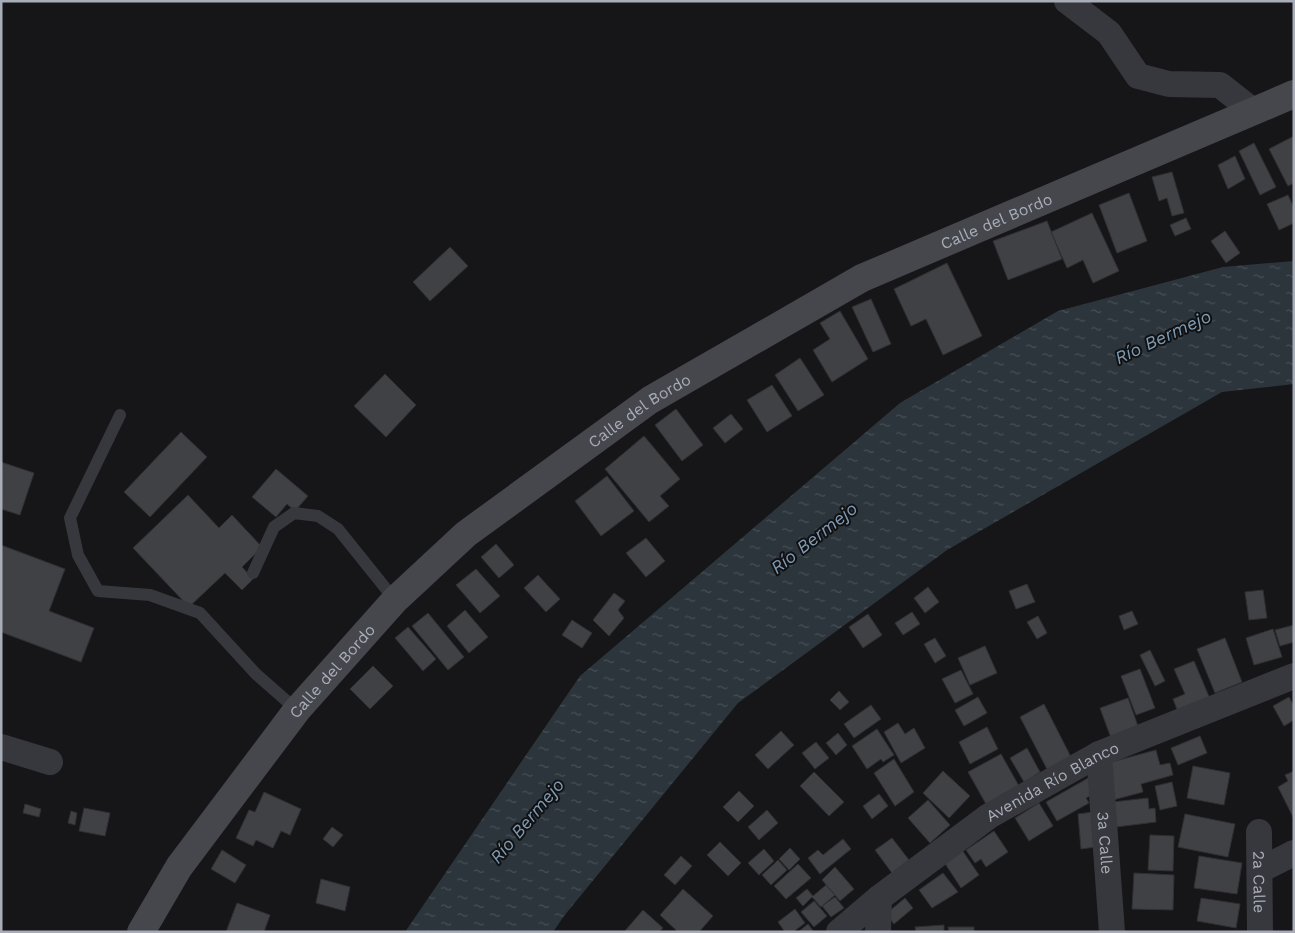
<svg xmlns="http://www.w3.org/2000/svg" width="1295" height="933" viewBox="0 0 1295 933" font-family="'Work Sans',sans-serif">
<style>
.water{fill:url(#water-ripples)}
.building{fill:#404145;stroke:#303034}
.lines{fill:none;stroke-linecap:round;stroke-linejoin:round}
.lane{stroke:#37383d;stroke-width:12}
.street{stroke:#37383d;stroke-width:26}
.secondary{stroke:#45474d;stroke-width:28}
.labels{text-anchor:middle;stroke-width:4;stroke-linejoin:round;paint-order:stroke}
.street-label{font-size:16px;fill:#a8adb8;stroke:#111113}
.water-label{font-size:18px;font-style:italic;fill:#7f9bb3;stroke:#111113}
</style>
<defs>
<pattern id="water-ripples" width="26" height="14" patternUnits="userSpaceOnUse" patternTransform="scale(1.25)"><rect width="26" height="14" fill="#2c353c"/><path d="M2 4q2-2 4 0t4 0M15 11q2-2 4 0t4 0" fill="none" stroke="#485056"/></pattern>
</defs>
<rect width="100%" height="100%" fill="#161618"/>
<path class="water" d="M1294,261V384L1222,392L947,550L738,703L564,916L553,932H405L580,676L900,403L1058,311L1223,267Z"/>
<path class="building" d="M1294,136V183L1288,186L1269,149Z
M1254,143L1276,187L1260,195L1239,151Z
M1235,156L1245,179L1228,189L1218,165Z
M1172,172L1184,213L1172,216L1167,198L1159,201L1152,177Z
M1129,193L1147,241L1117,253L1099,205Z
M1288,195L1294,208V223L1279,230L1267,204Z
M1092,213L1119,271L1093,283L1083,260L1067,268L1051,232Z
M1186,218L1191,229L1175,236L1170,225Z
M1047,221L1062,259L1008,280L993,241Z
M1225,231L1240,253L1226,263L1211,241Z
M450,247L468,266L430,301L413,282Z
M947,263L982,336L943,355L926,319L911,326L894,289Z
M871,299L891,344L873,352L852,307Z
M840,311L868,359L832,382L813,350L830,339L820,323Z
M800,358L824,395L798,411L775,375Z
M385,374L416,405L386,437L354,406Z
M772,385L792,416L767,432L747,400Z
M676,409L703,445L682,461L655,425Z
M731,414L743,429L725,443L713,428Z
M181,432L207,457L150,517L124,492Z
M644,436L680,479L660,496L669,506L649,522L605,469Z
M1,462L34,473L20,515L1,509Z
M276,469L308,496L295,511L287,504L276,517L252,497Z
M607,476L634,511L601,536L575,501Z
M188,495L219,528L232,515L262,547L242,567L253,579L242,590L225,573L189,607L133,548Z
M646,538L665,561L646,577L626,553Z
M496,544L514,565L499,578L481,557Z
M1,545L65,569L49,611L94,628L81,662L1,632Z
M476,569L500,596L480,613L456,585Z
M538,575L560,599L546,612L524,588Z
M1027,584L1035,602L1016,609L1009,591Z
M928,587L939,602L925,613L914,598Z
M1263,590L1267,618L1249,620L1245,592Z
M614,593L625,601L618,610L624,618L609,636L593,620Z
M465,610L488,637L469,653L447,626Z
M1132,611L1138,624L1124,630L1119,616Z
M912,612L920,624L903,635L895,623Z
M428,613L464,657L448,670L412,626Z
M868,614L882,635L863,648L849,627Z
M1038,616L1047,633L1037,639L1027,622Z
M572,620L592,633L582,648L562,635Z
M1294,625V642L1280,646L1275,630Z
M408,627L436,659L423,671L395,638Z
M1273,629L1282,657L1254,665L1246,638Z
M935,638L946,656L935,663L924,644Z
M1225,638L1242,682L1215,693L1197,649Z
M985,646L997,673L970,685L958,658Z
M1150,650L1165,681L1155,686L1140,655Z
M1194,661L1210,699L1178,712L1173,699L1185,694L1174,669Z
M373,666L393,686L370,709L350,689Z
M1140,669L1155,708L1136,715L1121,676Z
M961,670L973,694L955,703L942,679Z
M839,691L849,702L840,710L830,700Z
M978,697L987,713L964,726L955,710Z
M1289,697L1294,706V720L1284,726L1273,706Z
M1128,698L1139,729L1111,738L1100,708Z
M1044,704L1072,759L1048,771L1020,717Z
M871,705L881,719L854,738L844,724Z
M898,723L905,734L914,728L925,748L901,763L884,732Z
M987,727L998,749L970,764L959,742Z
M877,729L894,755L883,762L881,759L867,769L852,746Z
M781,731L794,745L768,769L755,755Z
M838,733L847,745L836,755L826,743Z
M1200,736L1207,753L1178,765L1171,748Z
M816,742L829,758L815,769L802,753Z
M1027,748L1040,772L1024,782L1010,758Z
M1156,750L1160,765L1170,763L1173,775L1141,784L1143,792L1113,800L1104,764Z
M1001,754L1019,786L986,804L968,772Z
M894,759L914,792L895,806L874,773Z
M1193,766L1230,773L1224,805L1187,798Z
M943,771L970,796L949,818L923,793Z
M1294,771V819L1278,787L1288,781L1285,775Z
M814,772L844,802L829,816L800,786Z
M1090,777L1098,792L1086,798L1089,803L1057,821L1046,802Z
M1172,782L1177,806L1160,810L1155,786Z
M739,791L754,806L738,822L723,807Z
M264,792L301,809L290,835L281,831L273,848L256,840L253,846L236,838L249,810L255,812Z
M879,794L888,806L872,819L863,806Z
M1148,798L1149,809L1155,808L1156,822L1116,827L1113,802Z
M928,800L950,825L930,843L908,818Z
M1039,803L1053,826L1029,841L1015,818Z
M25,804L41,809L39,817L23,813Z
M84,808L110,813L105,836L79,831Z
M767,810L778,823L759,840L748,827Z
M71,811L77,813L75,825L68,823Z
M1093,812L1096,847L1081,849L1078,814Z
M1185,814L1235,824L1228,857L1178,847Z
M332,827L343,835L333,847L323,839Z
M994,831L1008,852L986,867L981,859L975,863L966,850Z
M1150,835L1174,836L1173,871L1148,870Z
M892,838L909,860L892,873L875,850Z
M843,839L851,849L820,874L808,858L818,850L823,855Z
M720,842L741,863L728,876L707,855Z
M790,848L800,859L789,870L779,859Z
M764,849L774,861L759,875L748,863Z
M222,850L246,865L235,883L211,869Z
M962,850L979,875L961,888L944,862Z
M681,856L692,866L675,885L664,875Z
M1199,856L1242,863L1237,894L1194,888Z
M778,860L787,870L771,885L762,875Z
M798,864L811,878L786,899L774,886Z
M835,867L854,889L840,901L822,880Z
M943,873L958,892L932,908L919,890Z
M1134,873L1174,875L1173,910L1132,909Z
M321,879L350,887L345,911L316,903Z
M826,885L835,895L821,907L812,897L803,906L796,898L807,889L813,896Z
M683,889L713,916L699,932H678L660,915Z
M835,897L844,908L831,917L822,906Z
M905,898L913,908L894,924L886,914Z
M1201,898L1240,904L1236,928L1197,921Z
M814,901L827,916L814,927L801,912Z
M237,903L270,915L264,932H226Z
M795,909L805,923L793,932H785L778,922Z
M643,910L663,928L659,932H624Z
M808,924L814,932H798Z
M944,925V932H916L915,927Z
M948,927H974V932H949Z"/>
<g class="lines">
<path class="lane" d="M120,415L70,518L78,555L98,591L150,595L200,613L256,674L297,710
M253,573L274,527L294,513L318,516L338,529L395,600"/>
<g class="street">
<path d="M1067,1L1109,33L1138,76L1169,84L1220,85L1253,111"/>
<path d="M1,747L50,762"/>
<path id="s1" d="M1099,754L1112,932"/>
<path id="s2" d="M1259,832L1260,932"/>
<path d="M1260,870L1294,853"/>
<path id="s3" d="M839,932L879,898L989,816L1099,754L1294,676"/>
<path d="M878,932L879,898"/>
</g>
<path class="secondary" id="s4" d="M141,932L179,867L297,710L395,600L466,534L650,400L862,278L1294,94"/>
</g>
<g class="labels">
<g class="street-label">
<text dy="6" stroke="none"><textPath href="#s4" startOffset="1134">Calle del Bordo</textPath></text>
<text dy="6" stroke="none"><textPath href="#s4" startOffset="729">Calle del Bordo</textPath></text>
<text dy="6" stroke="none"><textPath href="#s4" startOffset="324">Calle del Bordo</textPath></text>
<text dy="6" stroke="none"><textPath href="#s3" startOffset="262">Avenida Río Blanco</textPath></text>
<text dy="6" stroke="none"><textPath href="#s1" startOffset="89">3a Calle</textPath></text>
<text dy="6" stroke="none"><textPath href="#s2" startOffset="50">2a Calle</textPath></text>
</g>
<g class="water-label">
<text transform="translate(1163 337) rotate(-25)" y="6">Río Bermejo</text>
<text transform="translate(814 538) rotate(-38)" y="6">Río Bermejo</text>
<text transform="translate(527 821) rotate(-50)" y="6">Río Bermejo</text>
</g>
</g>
<rect width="1295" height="933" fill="none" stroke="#a8adb8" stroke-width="5"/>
</svg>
